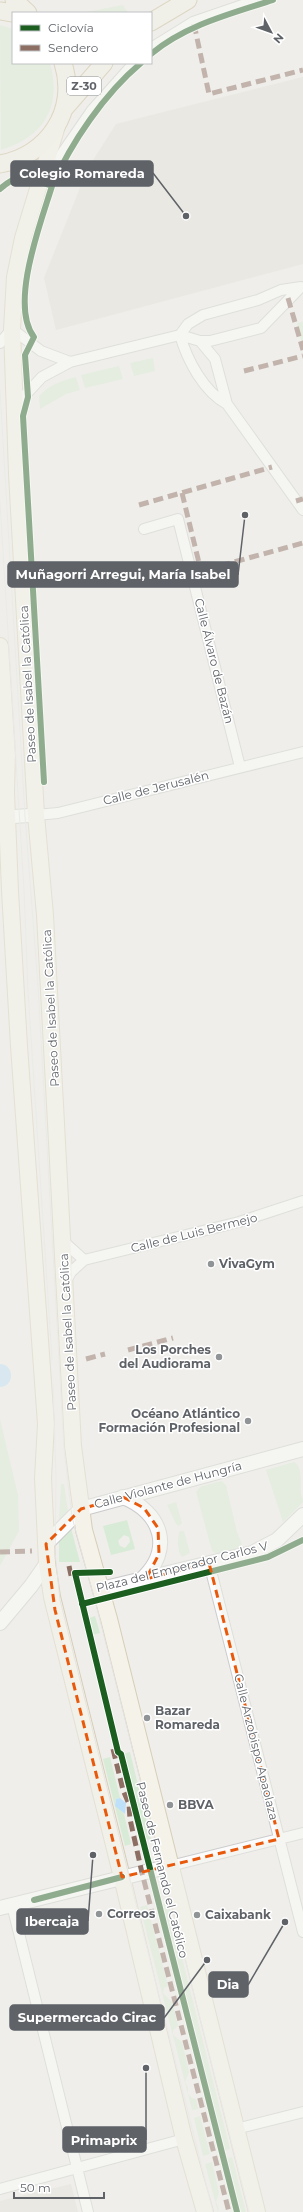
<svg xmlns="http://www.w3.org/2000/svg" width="303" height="2212" viewBox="0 0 303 2212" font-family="Montserrat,sans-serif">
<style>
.education{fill:#e2e0da}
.green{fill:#d8ebd6;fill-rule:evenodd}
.water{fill:#bfe0f9}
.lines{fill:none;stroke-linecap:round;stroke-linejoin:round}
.river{stroke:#bfe0f9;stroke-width:22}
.minor-casing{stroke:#cbcccc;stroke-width:12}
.tertiary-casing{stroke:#cbcccc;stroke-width:15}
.secondary-casing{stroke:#cacacb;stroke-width:16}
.primary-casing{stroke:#d7ceb8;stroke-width:18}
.trunk-casing{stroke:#c8b996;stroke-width:19}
.minor{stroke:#fdfcfc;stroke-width:10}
.tertiary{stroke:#fdfcfc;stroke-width:13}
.secondary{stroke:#fdfcfc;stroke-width:14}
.primary{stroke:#f4f2e9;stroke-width:16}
.trunk{stroke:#f2f0e6;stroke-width:17}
.tram{stroke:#e4e4e4;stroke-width:1}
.quiet{stroke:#8d6e63;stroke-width:5;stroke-dasharray:10 5;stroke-linecap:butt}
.cycleway-casing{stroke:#fff;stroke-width:8}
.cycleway{stroke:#1b5e20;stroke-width:6}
.marked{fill:none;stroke:#e8590c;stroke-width:3;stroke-dasharray:8 5;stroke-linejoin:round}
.poi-dot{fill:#919496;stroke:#fff;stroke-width:1.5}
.labels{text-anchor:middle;stroke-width:3;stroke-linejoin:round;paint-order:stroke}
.shield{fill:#fff;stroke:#8f9295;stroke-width:1}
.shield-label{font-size:11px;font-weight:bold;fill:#5f6368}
.street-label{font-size:12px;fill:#5f6368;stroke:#fff}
.poi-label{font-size:12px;font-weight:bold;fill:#5f6368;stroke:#fff;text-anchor:start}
.leader{fill:none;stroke:#5f6368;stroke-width:1.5}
.callout-dot{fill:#5f6368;stroke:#fff;stroke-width:1.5}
.callout{fill:#5f6368;stroke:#5f6368;stroke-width:1.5}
.callout-label{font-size:13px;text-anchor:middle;font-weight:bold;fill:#fff}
</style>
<rect width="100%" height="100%" fill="#efeeea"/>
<path class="education" d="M303,77V264L56,330L44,278L88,168L116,124Z
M71,2184L78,2212H0V2201Z"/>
<path class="green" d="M123,5L128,13H81Z
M0,25L13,29V63H50C62,107 44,137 1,150Z
M303,322V349L297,323Z
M153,358L155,371L134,376L130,363Z
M119,366L123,379L85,388L81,375Z
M76,377L80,390L66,394L40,409L39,396C49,385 61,381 76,377Z
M0,1419L18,1495L19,1531L0,1566Z
M294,1462C303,1467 300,1482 301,1493C301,1496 303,1498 303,1502L283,1522L266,1470Z
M221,1481L226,1485L237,1532L242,1544L240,1547L219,1555L212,1551L196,1492L200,1487Z
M61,1484H64L68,1512L59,1522Z
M176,1502L182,1523L179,1526L176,1524L167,1505Z
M127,1520L135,1549L111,1555L103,1526ZM124,1535L129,1537L130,1542L125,1548L120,1546L118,1541Z
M71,1528L80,1562H59V1541Z
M180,1531H184L190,1553L182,1557C177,1552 177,1536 180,1531Z
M95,1616L100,1633L91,1635L87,1619Z
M130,1752L151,1839L145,1840L123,1754Z
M110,1757L120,1798L116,1799L115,1804L124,1814L131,1844L125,1846L103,1759Z
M168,1902L230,2149L223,2151L161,1904Z
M147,1905L168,1986L164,1988L163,1993L172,2002L178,2026L173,2030V2035L182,2042L189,2072L185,2082L188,2088V2094L192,2098L196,2099L198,2109L192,2110L140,1907Z
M200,2116L210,2154L203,2156L194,2118Z
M232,2157L246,2212H239L225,2159Z
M212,2162L219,2193L216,2202L219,2209L218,2212L205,2164Z"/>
<path class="water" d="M120,1798L126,1803L125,1814L115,1806L116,1799Z"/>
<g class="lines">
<path class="river" d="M0,1375V1376"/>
<defs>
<path id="minor" d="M151,48L193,22L257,0
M45,178L92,110L134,63
M180,335L188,324L203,315L258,300L281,290L301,287
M180,335C187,360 204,392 227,404
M200,341L215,359L227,404L303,510
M0,343L12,329L41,351L70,362
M15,406L42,377L70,362L180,335L200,341H210L261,328L300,288
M144,529L178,519L240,767
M36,815L58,813L303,752
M63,1241L84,1260
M65,1283L71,1272L84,1260L239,1222L303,1201
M209,1563L303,1932
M170,1866L303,1833
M12,1905L88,2212
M236,2129L303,2112
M0,2189L184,2139"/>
<path id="tertiary" d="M7,817L36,815"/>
<path id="secondary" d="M123,1497C162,1512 174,1550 141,1580
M46,1544L81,1509L303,1449
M101,1589L252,1553L277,1540L303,1515
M0,1623L31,1586L47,1563
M0,1908L170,1866"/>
<path id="primary" d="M57,126L23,238L15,277L12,329L17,474L36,815L45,915L73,1446L84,1530L109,1619L257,2212
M0,646L7,755L6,792L10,891L19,1046L46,1424L43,1478L47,1563L52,1597L122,1877L184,2139L205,2212"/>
<path id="trunk" d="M14,0L28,13
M0,11L13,13
M151,22L188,0
M64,109L104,63
M0,164C48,156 78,110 63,63"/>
</defs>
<use href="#minor" class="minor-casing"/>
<use href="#tertiary" class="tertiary-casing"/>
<use href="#secondary" class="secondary-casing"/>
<use href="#primary" class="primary-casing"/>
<use href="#trunk" class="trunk-casing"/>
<use href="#minor" class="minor"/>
<use href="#tertiary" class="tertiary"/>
<use href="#secondary" class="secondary"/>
<use href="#primary" class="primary"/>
<use href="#trunk" class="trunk"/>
<path class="tram" d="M0,390L25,816L38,986L64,1449L72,1517L98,1612L249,2212
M0,503L24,890L28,991L52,1359
M53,1385L56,1477L55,1552L60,1600L213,2212"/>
<path class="quiet" d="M194,24L209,94L303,70
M288,298L303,350
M244,371L303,356
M182,493L201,571
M296,501L303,499
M139,505L272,467
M193,577L201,571L303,543
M128,1350L173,1338
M86,1359L105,1354
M0,1552L32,1551
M69,1566L72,1580
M113,1749L123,1790L129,1804L130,1819L142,1873L229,2212"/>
<defs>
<path id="cycleway" d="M151,54C186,25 230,14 273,0
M0,189C23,169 26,177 52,186C71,143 104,94 141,63
M44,782L23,416L28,397L25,355L34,337C9,305 41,222 52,186
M110,1572L75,1573L118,1752L121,1754L237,2212
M82,1604L268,1557L303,1540
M34,1900L122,1877"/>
</defs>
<use href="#cycleway" class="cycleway-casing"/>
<use href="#cycleway" class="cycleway"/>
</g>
<path d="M0 0H303V2212H0ZM123,1497L144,1508L158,1528L159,1554L146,1579L209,1563L279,1839L122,1877L55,1610L46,1544L81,1509Z" fill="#efeeea" fill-opacity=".55" fill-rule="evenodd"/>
<path class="marked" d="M123,1497L144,1508L158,1528L159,1554L146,1579L209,1563L279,1839L122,1877L55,1610L46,1544L81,1509Z"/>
<g class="poi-dot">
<circle cx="211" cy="1264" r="4"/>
<circle cx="219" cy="1357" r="4"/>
<circle cx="248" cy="1421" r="4"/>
<circle cx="147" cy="1718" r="4"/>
<circle cx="170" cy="1805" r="4"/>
<circle cx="99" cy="1914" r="4"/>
<circle cx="197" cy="1915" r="4"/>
</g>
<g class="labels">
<rect class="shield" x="67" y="77" width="34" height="18" rx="3"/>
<g class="shield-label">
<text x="84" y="90">Z-30</text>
</g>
<g class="street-label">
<text transform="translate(214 661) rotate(76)" y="4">Calle Álvaro de Bazán</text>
<text transform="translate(28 684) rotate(-93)" y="4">Paseo de Isabel la Católica</text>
<text transform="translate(156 788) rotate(-14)" y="4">Calle de Jerusalén</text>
<text transform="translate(51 1008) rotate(-93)" y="4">Paseo de Isabel la Católica</text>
<text transform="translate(194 1233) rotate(-14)" y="4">Calle de Luis Bermejo</text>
<text transform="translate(68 1332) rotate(-93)" y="4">Paseo de Isabel la Católica</text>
<text transform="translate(168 1485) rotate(-15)" y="4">Calle Violante de Hungría</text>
<text transform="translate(182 1567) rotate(-14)" y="4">Plaza del Emperador Carlos V</text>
<text transform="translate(256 1747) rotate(76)" y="4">Calle Arzobispo Apaolaza</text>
<text transform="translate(162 1870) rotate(76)" y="4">Paseo de Fernando el Católico</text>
</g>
<g class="poi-label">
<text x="219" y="1268">VivaGym</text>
<text x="211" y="1354" text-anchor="end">Los Porches<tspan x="211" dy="14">del Audiorama</tspan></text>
<text x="240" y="1418" text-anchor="end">Océano Atlántico<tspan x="240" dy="14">Formación Profesional</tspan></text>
<text x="155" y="1715">Bazar<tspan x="155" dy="14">Romareda</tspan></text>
<text x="178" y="1809">BBVA</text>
<text x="107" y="1918">Correos</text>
<text x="205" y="1919">Caixabank</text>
</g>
</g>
<path class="leader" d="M186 216L153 173M245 515L238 575M93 1855L88 1921M285 1922L248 1985M207 1960L164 2018M146 2068L146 2140"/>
<g class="callout-dot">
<circle cx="186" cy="216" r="4"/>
<circle cx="245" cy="515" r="4"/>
<circle cx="93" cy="1855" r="4"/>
<circle cx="285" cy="1922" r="4"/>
<circle cx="207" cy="1960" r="4"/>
<circle cx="146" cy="2068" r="4"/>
</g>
<g class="callout">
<rect x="11" y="161" width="142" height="25" rx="4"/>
<rect x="8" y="562" width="230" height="25" rx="4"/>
<rect x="17" y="1909" width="71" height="25" rx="4"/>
<rect x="209" y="1972" width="39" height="25" rx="4"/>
<rect x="10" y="2005" width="154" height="25" rx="4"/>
<rect x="63" y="2127" width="83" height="25" rx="4"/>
</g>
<g class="callout-label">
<text x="82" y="178">Colegio Romareda</text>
<text x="123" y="579">Muñagorri Arregui, María Isabel</text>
<text x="52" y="1926">Ibercaja</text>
<text x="228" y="1989">Dia</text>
<text x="87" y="2022">Supermercado Cirac</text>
<text x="104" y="2145">Primaprix</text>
</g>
<rect x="12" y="12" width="140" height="52" fill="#ffffff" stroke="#bfc1c3"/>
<rect x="20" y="25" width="20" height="6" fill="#1b5e20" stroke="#bfc1c3"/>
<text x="48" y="32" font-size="12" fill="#5f6368">Ciclovía</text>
<rect x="20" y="45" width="20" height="6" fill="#8d6e63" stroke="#bfc1c3"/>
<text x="48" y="52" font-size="12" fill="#5f6368">Sendero</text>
<g transform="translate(271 32) rotate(131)" stroke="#ffffff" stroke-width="3" paint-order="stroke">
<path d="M0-3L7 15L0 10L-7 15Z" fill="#5f6368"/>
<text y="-6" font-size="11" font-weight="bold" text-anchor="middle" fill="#5f6368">N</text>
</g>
<path d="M14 2192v6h90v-6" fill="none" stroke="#5f6368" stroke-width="2"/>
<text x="20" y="2192" font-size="12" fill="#5f6368" stroke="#ffffff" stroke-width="3" paint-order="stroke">50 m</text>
</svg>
